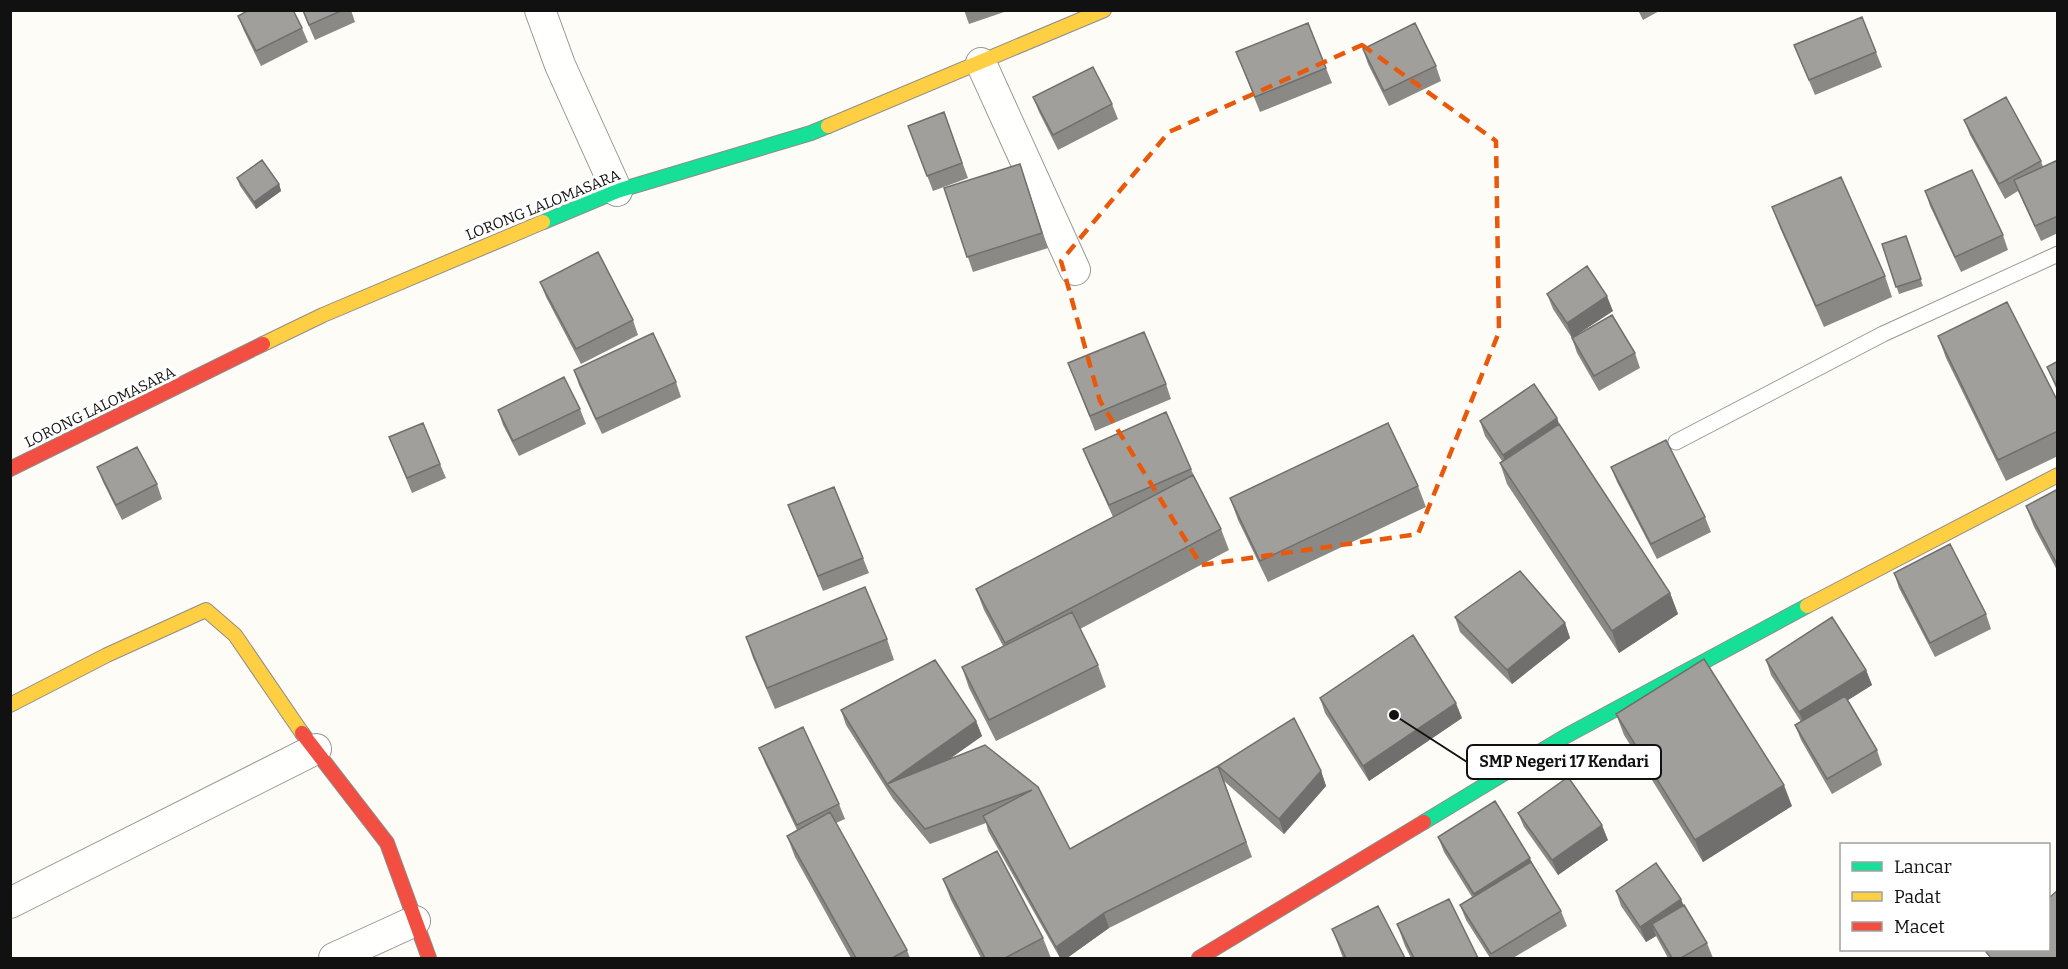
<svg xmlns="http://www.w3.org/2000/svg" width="2068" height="969" viewBox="0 0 2068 969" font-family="Bitter,serif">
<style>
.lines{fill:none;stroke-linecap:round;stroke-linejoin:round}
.lane-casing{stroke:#979795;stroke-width:17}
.street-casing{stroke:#979795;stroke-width:32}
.fast-casing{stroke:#8e8d8b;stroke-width:16}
.slow-casing{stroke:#8e8d8b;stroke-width:16}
.jam-casing{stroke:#8e8d8b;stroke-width:16}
.lane{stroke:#fffffe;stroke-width:15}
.street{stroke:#fffffe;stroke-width:30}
.fast{stroke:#16e098;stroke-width:14}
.slow{stroke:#ffcf43;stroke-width:14}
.jam{stroke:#f24e42;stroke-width:14}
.wall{fill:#8a8986}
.shaded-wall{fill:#716f6d}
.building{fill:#a19f9c;stroke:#716f6d;stroke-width:1.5}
.marked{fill:none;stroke:#e8590c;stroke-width:4.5;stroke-dasharray:12 8;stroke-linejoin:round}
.labels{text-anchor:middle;stroke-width:6;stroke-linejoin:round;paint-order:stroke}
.street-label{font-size:15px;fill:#111;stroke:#fff}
.leader{fill:none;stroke:#111;stroke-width:2}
.callout-dot{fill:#111;stroke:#fff;stroke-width:2}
.callout{fill:#fff;stroke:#111;stroke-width:2}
.callout-label{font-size:16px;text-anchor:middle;font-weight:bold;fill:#111}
</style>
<rect width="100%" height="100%" fill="#fdfcf7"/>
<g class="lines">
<defs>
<path id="lane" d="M1676,442L1883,334L2058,254"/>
<path id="street" d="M540,10L560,65L617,191
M981,63L1075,270
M10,903L316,749
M334,958L415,921"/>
<path id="fast" d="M543,222L617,191L811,133L828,126
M1424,822L1566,736L1807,606"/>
<path id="slow" d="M828,126L1104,10
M263,344L323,315L543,222
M1807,606L2058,475
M10,705L107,655L206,610L235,635L302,733"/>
<path id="jam" d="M10,469L263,344
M302,733L387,843L429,958
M1199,958L1424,822"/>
</defs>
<use href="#lane" class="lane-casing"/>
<use href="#street" class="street-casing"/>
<use href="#fast" class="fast-casing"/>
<use href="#slow" class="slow-casing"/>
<use href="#jam" class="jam-casing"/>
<use href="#lane" class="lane"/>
<use href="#street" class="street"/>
<use href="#fast" class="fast"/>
<use href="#slow" class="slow"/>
<use href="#jam" class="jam"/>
</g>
<path class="wall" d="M302,10H351L355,22L315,40Z
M964,10H1010L969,24Z
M1638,10H1661L1643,20Z
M238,16L302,28L308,42L261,66L244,31Z
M1794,45L1876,52L1882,67L1815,95Z
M1363,49L1436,66L1441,81L1389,106L1368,64Z
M1236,52L1326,68L1332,83L1260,112Z
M1033,97L1112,104L1118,119L1058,150L1039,112Z
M944,112L968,178L933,191L908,126Z
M1964,120L2041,161L2043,167L2058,160V233L2041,241L2018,191L2005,199L1970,135Z
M237,178L279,184L281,191L256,209L240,186Z
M1025,179L1048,248L973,272L944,188Z
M1925,191L2003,235L2008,250L1961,272L1930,206Z
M1772,207L1885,276L1892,297L1824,327L1780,228Z
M1906,236L1923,286L1899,294L1882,244Z
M540,282L633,320L638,335L581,364L546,297Z
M1547,294L1613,311L1579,333L1635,353L1640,368L1599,391L1577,353L1572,338L1553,309Z
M1938,336L2058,402V456L2006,481L1946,358Z
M2058,361V393L2047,367Z
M1068,363L1166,384L1171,399L1095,431Z
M574,370L676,382L681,397L602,434L579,385Z
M580,409L586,424L519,456L503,425L498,410Z
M1557,418L1559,424L1670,593L1678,614L1619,653L1507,484L1500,463L1502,461L1485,436L1480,421Z
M389,437L440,464L446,478L412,493Z
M1083,449L1191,469L1194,476L1221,529L1229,550L1080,629L1098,665L1106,687L996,741L969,688L962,667L1003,646L984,610L976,589L1113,517L1089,464Z
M97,467L157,484L162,499L122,520L103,482Z
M1611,467L1705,517L1711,532L1657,559L1617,482Z
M1418,486L1426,507L1268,582L1238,520L1230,498Z
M2058,489V572L2034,527L2026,506Z
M788,505L863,558L869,573L823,591Z
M1894,573L1986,614L1991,629L1935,657L1899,588Z
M1455,617L1565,623L1570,638L1512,684L1460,632Z
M746,637L887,639L894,660L775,709L753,658Z
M1766,660L1866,670L1872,685L1848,700L1877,750L1882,765L1832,794L1801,740L1795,725L1801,722L1771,675Z
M1320,698L1462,718L1369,781L1325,713Z
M841,710L976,721L982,736L948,760L1038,787L1070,849L1218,766L1321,771L1326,786L1284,834L1224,781L1252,857L1109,928L1067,958H1060L988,831L986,823L930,844L893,799L846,725Z
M1616,714L1792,806L1703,862L1624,735Z
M759,748L839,804L845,819L836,823L907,950L910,958H851L795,857L787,836L797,830L765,763Z
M1518,813L1608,840L1558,875L1524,827Z
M1438,837L1534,867L1561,911L1567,926L1513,958H1490L1466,920L1460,905L1472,897L1444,852Z
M943,879L1043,938L1051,958H981L951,900Z
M1616,891L1681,899L1683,905L1707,943L1713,958H1668L1656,936L1646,942L1621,906Z
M1397,924L1478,958H1411L1405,946Z
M1332,929L1405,958H1343Z"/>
<path class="shaded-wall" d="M279,184L281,191L256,209L254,202Z
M1607,296L1613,311L1572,338L1567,323Z
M1557,418L1562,433L1508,470L1503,455Z
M1670,593L1678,614L1619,653L1612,631Z
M1565,623L1570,638L1512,684L1507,670Z
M1866,670L1872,685L1805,727L1799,712Z
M1456,703L1462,718L1369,781L1363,766Z
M976,721L982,736L897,796L887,784L893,799L887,784Z
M1321,771L1326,786L1284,834L1279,819Z
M1784,785L1792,806L1703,862L1695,840Z
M1602,825L1608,840L1558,875L1552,860Z
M1530,858L1536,873L1480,909L1474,894Z
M1681,899L1687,914L1652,924L1656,936L1646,942L1640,927Z
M1104,913L1109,928L1067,958H1060L1056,947Z"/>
<path class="building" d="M249,10H293L302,28L256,51L238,16Z
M303,10H343L309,25Z
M1862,17L1876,52L1809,80L1794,45Z
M1308,23L1326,68L1255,97L1236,52Z
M1415,23L1436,66L1384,91L1363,49Z
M1093,67L1112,104L1053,135L1033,97Z
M2006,97L2041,161L1999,184L1964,120Z
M944,112L962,163L927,176L908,126Z
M262,160L279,184L254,202L237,178Z
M2058,160V216L2035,226L2014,180Z
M1020,164L1042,233L967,257L944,188Z
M1972,170L2003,235L1955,257L1925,191Z
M1841,177L1885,276L1816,306L1772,207Z
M1906,236L1921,279L1896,287L1882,244Z
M598,252L633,320L576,349L540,282Z
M1587,266L1607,296L1567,323L1547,294Z
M2007,302L2058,402V431L1998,460L1938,336Z
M1612,315L1635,353L1594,376L1572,338Z
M1144,332L1166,384L1090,416L1068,363Z
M653,333L676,382L596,419L574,370Z
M2058,361V389L2047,367Z
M564,377L580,409L513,441L498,410Z
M1534,384L1557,418L1503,455L1480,421Z
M1166,412L1191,469L1109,505L1083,449Z
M423,423L440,464L407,478L389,437Z
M1388,423L1418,486L1260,561L1230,498Z
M1559,424L1670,593L1612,631L1500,463Z
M1666,440L1705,517L1651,544L1611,467Z
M137,447L157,484L116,505L97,467Z
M1193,475L1221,529L1005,643L976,589Z
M834,487L863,558L818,576L788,505Z
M2058,489V566L2026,506Z
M1950,544L1986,614L1930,643L1894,573Z
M1520,571L1565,623L1507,670L1455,617Z
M865,587L887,639L767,688L746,637Z
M1072,612L1098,665L989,720L962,667Z
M1832,617L1866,670L1799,712L1766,660Z
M1413,635L1456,703L1363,766L1320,698Z
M1704,659L1784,785L1695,840L1616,714Z
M935,660L976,721L887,784L841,710Z
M1845,696L1877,750L1827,779L1795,725Z
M1294,718L1321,771L1279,819L1218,766L1246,842L1104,913L1056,947L983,816L1032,790L925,829L887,784L985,745L1038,787L1070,849L1218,766Z
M803,727L839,804L797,825L759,748Z
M1568,777L1602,825L1552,860L1518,813Z
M1495,801L1530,858L1474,894L1438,837Z
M830,812L907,950L892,958H856L787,836Z
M997,851L1043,938L1005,958H985L943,879Z
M1531,862L1561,911L1491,954L1460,905Z
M1656,863L1681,899L1640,927L1616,891Z
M2058,890V958H1991L1986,952L1989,950H2049V898Z
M1449,899L1478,958H1414L1397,924Z
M1684,905L1707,943L1681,958H1672L1652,924Z
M1378,906L1405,958H1346L1332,929Z"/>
<path class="marked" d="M1362,45L1496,141L1499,332L1418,534L1201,565L1100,401L1061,261L1169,132Z"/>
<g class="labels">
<g class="street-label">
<text transform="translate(543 205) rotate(-22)" y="5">LORONG LALOMASARA</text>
<text transform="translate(100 407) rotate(-26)" y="5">LORONG LALOMASARA</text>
</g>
</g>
<path class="leader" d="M1394 715L1467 762"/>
<circle class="callout-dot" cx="1394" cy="715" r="6"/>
<rect class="callout" x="1467" y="745" width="194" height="34" rx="6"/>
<g class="callout-label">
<text x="1564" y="767">SMP Negeri 17 Kendari</text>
</g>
<rect width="2068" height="969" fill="none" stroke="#111111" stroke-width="24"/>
<rect x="1840" y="843" width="210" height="108" fill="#ffffff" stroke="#a0a0a0" stroke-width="1.5"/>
<rect x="1852" y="862" width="30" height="9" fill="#16e098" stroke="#a0a0a0" stroke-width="1.5"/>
<text x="1894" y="873" font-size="18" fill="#111111">Lancar</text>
<rect x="1852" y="892" width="30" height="9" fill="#ffcf43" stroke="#a0a0a0" stroke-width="1.5"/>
<text x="1894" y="903" font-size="18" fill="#111111">Padat</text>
<rect x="1852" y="922" width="30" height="9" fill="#f24e42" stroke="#a0a0a0" stroke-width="1.5"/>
<text x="1894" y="933" font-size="18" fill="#111111">Macet</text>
</svg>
